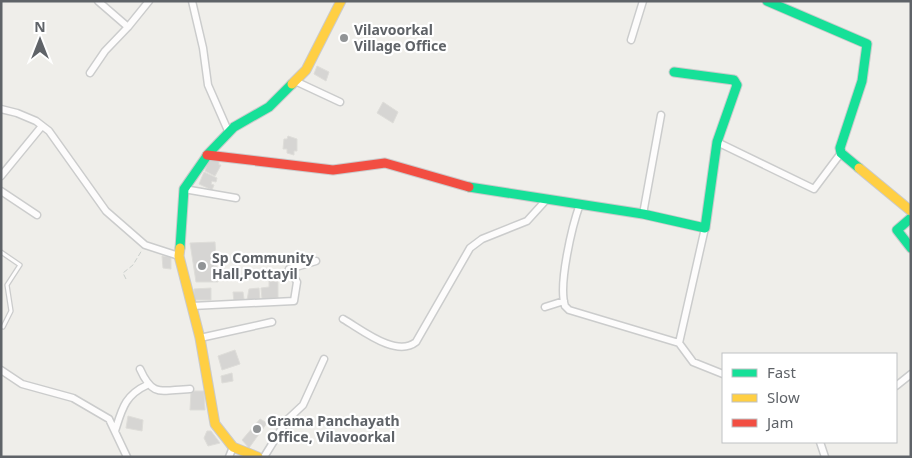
<svg xmlns="http://www.w3.org/2000/svg" width="912" height="458" viewBox="0 0 912 458" font-family="'Noto Sans',sans-serif">
<style>
.building{fill:#d6d5d3;stroke:#deddd9}
.lines{fill:none;stroke-linecap:round;stroke-linejoin:round}
.lane-casing{stroke:#cbcccc;stroke-width:5.5}
.street-casing{stroke:#cbcccc;stroke-width:9}
.fast-casing{stroke:#cacacb;stroke-width:11}
.slow-casing{stroke:#cacacb;stroke-width:11}
.jam-casing{stroke:#cacacb;stroke-width:11}
.path{stroke:#cacfcc;stroke-width:1;stroke-dasharray:5 2.5;stroke-linecap:butt}
.lane{stroke:#fdfcfc;stroke-width:3}
.street{stroke:#fdfcfc;stroke-width:6}
.fast{stroke:#16e098;stroke-width:9}
.slow{stroke:#ffcf43;stroke-width:9}
.jam{stroke:#f24e42;stroke-width:9}
.poi-dot{fill:#919496;stroke:#fff;stroke-width:2}
.labels{text-anchor:middle;stroke-width:4.5;stroke-linejoin:round;paint-order:stroke}
.poi-label{font-size:14px;font-weight:bold;fill:#5f6368;stroke:#fff;text-anchor:start}
</style>
<rect width="100%" height="100%" fill="#efeeea"/>
<path class="building" d="M317,66L329,72L326,81L314,74Z
M383,102L398,112L393,123L377,113Z
M288,136L297,139V151H294V155L287,153V149H283L284,139H287Z
M212,158L219,160V165H221L215,176L205,171L208,162Z
M204,172L217,178L216,182L212,181L211,184L214,185L212,190L199,184Z
M215,242L218,282H196L190,243Z
M162,256L171,257V269L163,268Z
M269,281L278,282V298L262,299L261,288L269,287Z
M211,288V300H194V289Z
M259,288L260,300H247L249,289Z
M233,292H243L244,299L242,302H234Z
M235,350L240,364L222,370L218,356Z
M232,373L233,381L222,383L221,376Z
M191,391H204L205,410H190Z
M128,416L143,420L142,431L126,428Z
M260,419L267,423L249,448L242,440Z
M207,431H211L220,443L208,446L204,438Z"/>
<g class="lines">
<defs>
<path id="lane" d="M1,252L20,265L7,285L11,311L3,327"/>
<path id="street" d="M98,1L128,27L149,1
M192,1L203,48L208,85L229,133
M631,40L643,1
M90,73L105,51L128,27
M295,81L340,102
M1,109L17,113L36,121L49,131L106,211L145,245L179,256
M717,142L814,189L841,153
M1,176L42,126
M184,189L236,198
M1,191L37,215
M580,204C572,226 558,285 565,306L569,310L679,343L693,362L723,374
M643,214L661,115
M192,306L294,301L297,282L289,269L316,261
M545,307L564,301
M343,319C361,329 396,358 416,342L470,248L482,239L527,221L547,199
M200,338L272,322
M679,343L705,228
M140,369C153,398 161,390 190,389
M1,370L22,384L73,398L109,419L127,457
M896,386L911,374
M115,431C122,409 125,395 147,385
M820,442L825,457
M229,457L233,447
M264,457L287,420L303,405L324,359"/>
<path id="fast" d="M767,1L867,44L862,81L840,148L841,153L859,168
M469,187L643,214L705,228L717,142L737,85L734,80L674,72
M911,218L897,230L911,248
M180,248L184,189L209,153L234,127L269,107L292,84"/>
<path id="slow" d="M292,84L306,70L341,1
M859,168L911,211
M180,248L179,256L200,338L215,424L233,447L258,457"/>
<path id="jam" d="M207,155L333,170L385,163L469,187"/>
</defs>
<use href="#lane" class="lane-casing"/>
<use href="#street" class="street-casing"/>
<use href="#fast" class="fast-casing"/>
<use href="#slow" class="slow-casing"/>
<use href="#jam" class="jam-casing"/>
<path class="path" d="M126,279L123,273L133,265L142,250"/>
<use href="#lane" class="lane"/>
<use href="#street" class="street"/>
<use href="#fast" class="fast"/>
<use href="#slow" class="slow"/>
<use href="#jam" class="jam"/>
</g>
<g class="poi-dot">
<circle cx="344" cy="38" r="5"/>
<circle cx="202" cy="266" r="5"/>
<circle cx="257" cy="429" r="5"/>
</g>
<g class="labels">
<g class="poi-label">
<text x="354" y="35">Vilavoorkal<tspan x="354" dy="16">Village Office</tspan></text>
<text x="212" y="263">Sp Community<tspan x="212" dy="16">Hall,Pottayil</tspan></text>
<text x="267" y="426">Grama Panchayath<tspan x="267" dy="16">Office, Vilavoorkal</tspan></text>
</g>
</g>
<rect width="912" height="458" fill="none" stroke="#5f6368" stroke-width="5"/>
<rect x="722" y="353" width="175" height="90" fill="#ffffff" stroke="#bfc1c3"/>
<rect x="732" y="369" width="25" height="8" fill="#16e098" stroke="#bfc1c3"/>
<text x="767" y="378" font-size="15" fill="#5f6368">Fast</text>
<rect x="732" y="394" width="25" height="8" fill="#ffcf43" stroke="#bfc1c3"/>
<text x="767" y="403" font-size="15" fill="#5f6368">Slow</text>
<rect x="732" y="419" width="25" height="8" fill="#f24e42" stroke="#bfc1c3"/>
<text x="767" y="428" font-size="15" fill="#5f6368">Jam</text>
<g transform="translate(40 40)" stroke="#ffffff" stroke-width="4" paint-order="stroke">
<path d="M0-4L9 19L0 12L-9 19Z" fill="#5f6368"/>
<text y="-8" font-size="14" font-weight="bold" text-anchor="middle" fill="#5f6368">N</text>
</g>
</svg>
